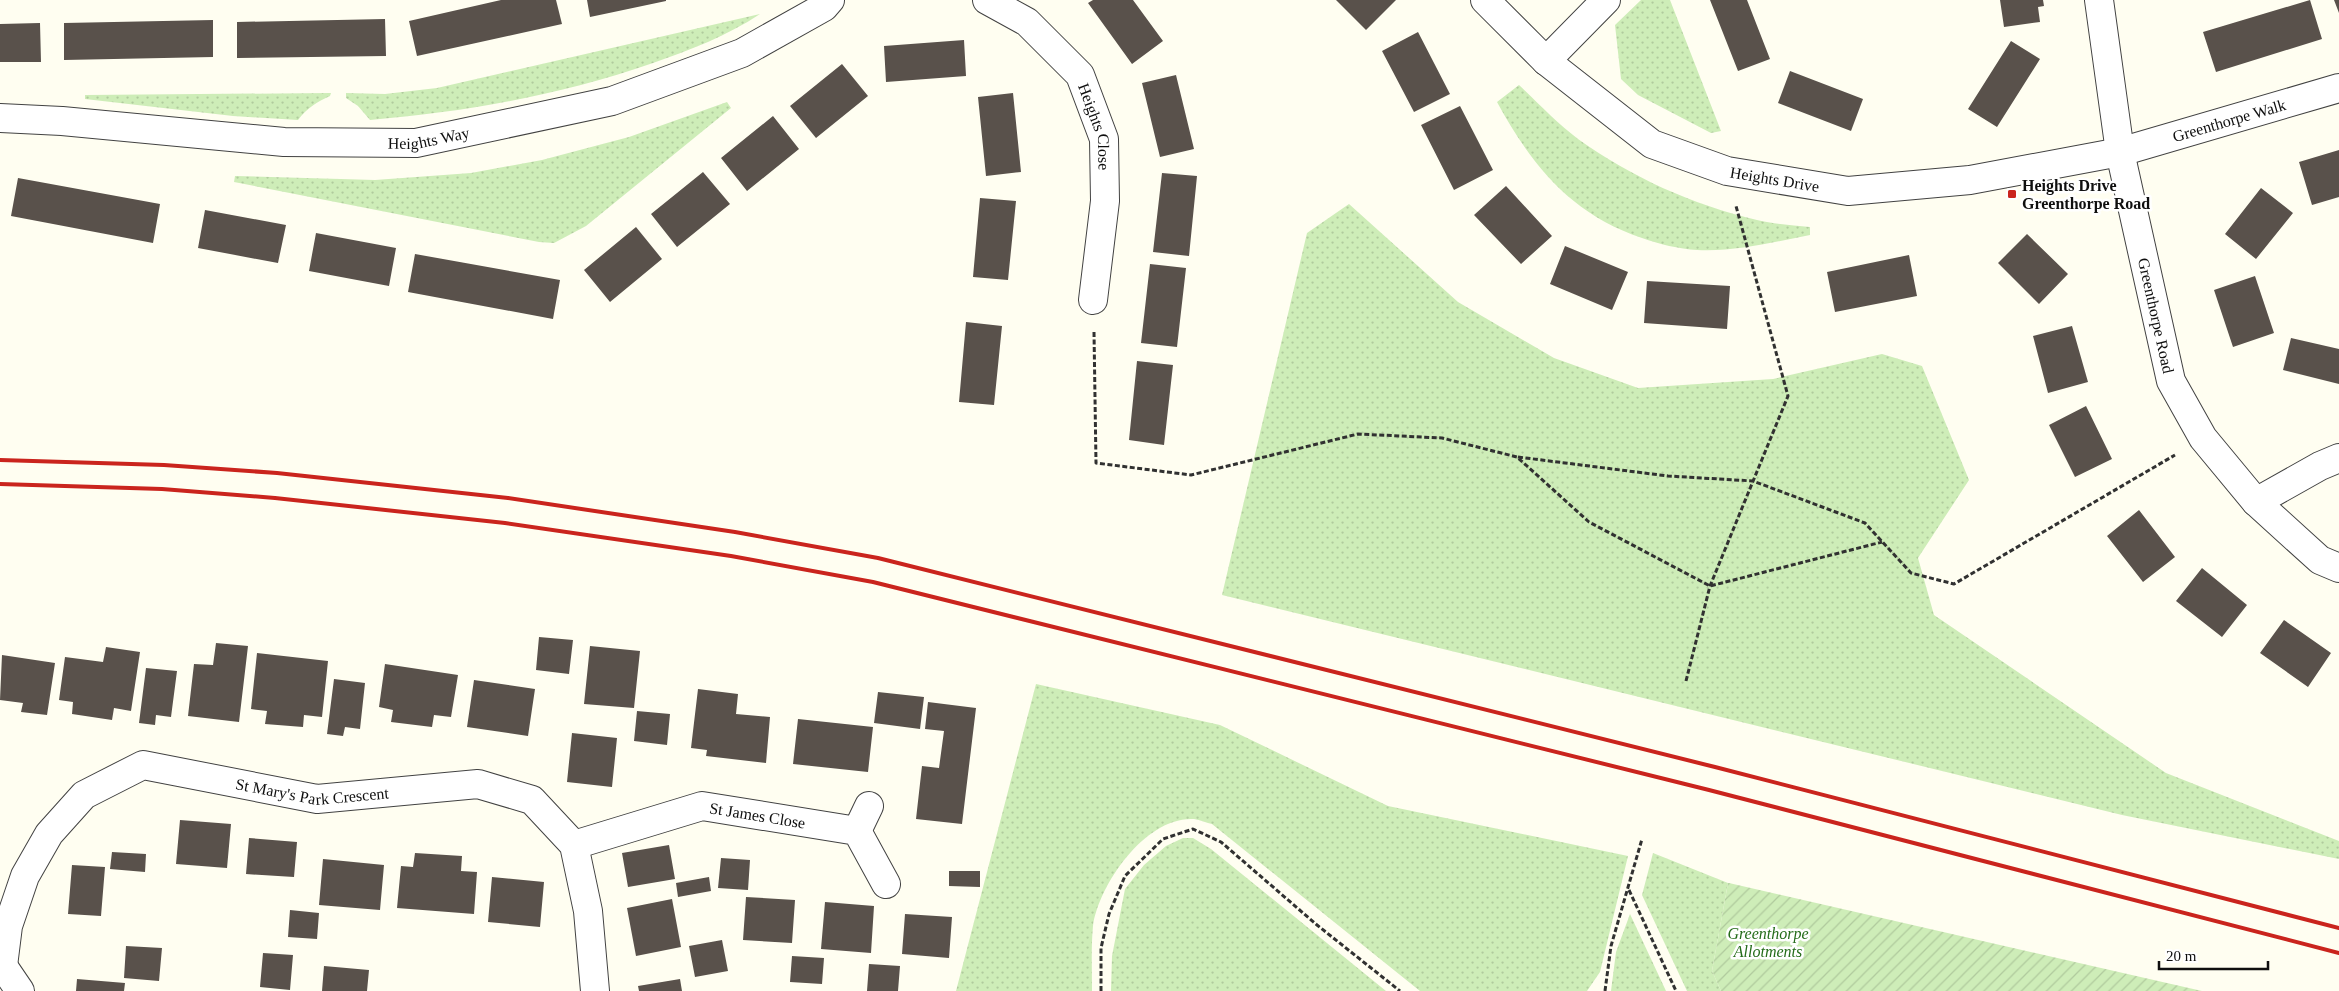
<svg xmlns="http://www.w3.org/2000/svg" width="2339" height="991" viewBox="0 0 2339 991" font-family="'Times New Roman',serif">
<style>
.grass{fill:url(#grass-dots)}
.garden{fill:url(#garden-furrows)}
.building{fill:#59514b}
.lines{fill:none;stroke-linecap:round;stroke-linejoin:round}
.minor-casing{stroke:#424242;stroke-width:30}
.path{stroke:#313131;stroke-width:3;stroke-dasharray:5 2.5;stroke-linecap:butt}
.minor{stroke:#fff;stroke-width:28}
.rail{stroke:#ca241d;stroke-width:4}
.poi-dot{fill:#ca241d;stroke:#fff;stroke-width:2}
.labels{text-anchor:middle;stroke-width:5;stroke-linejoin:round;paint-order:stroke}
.street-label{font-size:16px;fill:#0f0f0f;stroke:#fff}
.poi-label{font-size:16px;font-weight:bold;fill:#0f0f0f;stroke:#fff;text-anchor:start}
.park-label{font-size:16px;font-style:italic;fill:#246c1a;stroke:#fff}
</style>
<defs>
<pattern id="grass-dots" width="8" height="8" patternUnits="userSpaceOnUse" patternTransform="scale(1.25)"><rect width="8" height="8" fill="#ceedb8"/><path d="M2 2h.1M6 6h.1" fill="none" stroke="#b0ca9d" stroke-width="1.8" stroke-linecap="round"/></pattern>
<pattern id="garden-furrows" width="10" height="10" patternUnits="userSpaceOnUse" patternTransform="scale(1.25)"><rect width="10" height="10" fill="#ceedb8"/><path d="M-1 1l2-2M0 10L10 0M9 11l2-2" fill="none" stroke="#b0ca9d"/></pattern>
</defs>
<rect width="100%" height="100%" fill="#fffef1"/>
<path class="grass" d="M1641,0H1670L1721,131L1711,133L1638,95L1621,79L1615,25Z
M760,14C727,36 690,50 653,63C561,95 466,112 370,120L358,106L346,98V93L385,94L437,88Z
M1519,85C1538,103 1557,123 1578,139C1631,177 1693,205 1757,220C1774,224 1792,225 1810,227V235C1773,242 1735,252 1697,250C1679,249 1659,244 1642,238C1571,214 1532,166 1497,102Z
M331,93L330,96C317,102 307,108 298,120L233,116L85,99V95Z
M727,102L731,108L586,226L554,243L539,242L234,182L235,176L375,180L471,173L542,160L629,137Z
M1349,204L1458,302L1554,358L1638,388L1773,379L1882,354L1922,366L1969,480L1918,558L1934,615L2166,773L2339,841V859L2122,815L1222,595L1307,233Z
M1036,684L1220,725L1388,806L1628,856L1600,972L1587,991H1420L1212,824C1207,823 1200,820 1194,819C1146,816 1099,884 1093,926C1091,947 1092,970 1092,991H956Z
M1183,838H1193L1211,849L1386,991H1111L1112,956L1125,889L1144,865L1166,846Z
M1653,853L1728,883L1712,971L1721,991H1687L1642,895Z
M1630,914L1666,991H1611L1616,952Z"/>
<path class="garden" d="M1728,883H1729L2202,991H1721L1712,971Z"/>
<path class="building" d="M501,0H556L562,24L417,56L409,21Z
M587,0H666V1L590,17Z
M1093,0H1133L1163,41L1132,64L1088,3Z
M1336,0H1396L1366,30Z
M1710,0H1747L1770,59L1738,71Z
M2000,0H2043L2044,6L2038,7L2040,22L2004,27Z
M2310,0L2322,39L2216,72L2203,32Z
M2334,0H2339V13Z
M385,19L386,56L237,58V22Z
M213,20V57L64,60V23Z
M40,23L41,62H0V24Z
M1418,32L1450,94L1414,112L1382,51Z
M964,40L966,76L886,82L884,46Z
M2011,41L2040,59L1997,127L1968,109Z
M842,64L868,96L816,138L790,106Z
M1790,71L1863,99L1851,131L1778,103Z
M1176,75L1194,149L1160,157L1142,83Z
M1013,93L1021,172L986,176L978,97Z
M1460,106L1493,170L1454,190L1421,125Z
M773,116L799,149L747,191L721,158Z
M2339,150V197L2312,205L2299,162Z
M703,172L730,204L677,247L651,214Z
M1162,173L1197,176L1189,256L1153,252Z
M18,178L160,204L153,243L11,216Z
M1506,186L1552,236L1521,264L1474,215Z
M2261,188L2293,213L2256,259L2225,234Z
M980,198L1016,201L1008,280L973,277Z
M205,210L286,225L278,263L198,248Z
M636,227L662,259L610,302L584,270Z
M316,233L396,248L389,286L309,271Z
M2027,234L2068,274L2039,304L1998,263Z
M1565,246L1628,272L1612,310L1550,284Z
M415,254L560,280L553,319L408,292Z
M1909,255L1917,296L1835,312L1827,272Z
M1150,264L1186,268L1177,347L1141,343Z
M2255,276L2274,333L2233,347L2214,290Z
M1647,281L1730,286L1727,329L1644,323Z
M966,322L1002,326L994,405L959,402Z
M2072,326L2088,382L2048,393L2033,336Z
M2291,338L2339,349V384L2283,370Z
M1137,361L1173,365L1164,445L1129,440Z
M2086,406L2112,459L2075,477L2049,425Z
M2139,510L2175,557L2143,582L2107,536Z
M2202,568L2247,605L2222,637L2176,601Z
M2284,620L2331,653L2308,687L2260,653Z
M539,637L573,640L569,674L536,670Z
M216,643L248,646L239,722L188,716L194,664L213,665Z
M590,646L640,651L634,708L584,704Z
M106,647L140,652L131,711L114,708L112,720L72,714L73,702L59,700L65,657L103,662Z
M257,653L328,661L322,717L304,715L303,727L265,724L267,711L251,709Z
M2,655L55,663L47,715L21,712L23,703L0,700Z
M385,664L458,675L451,717L434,715L432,727L391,722L393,710L379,707Z
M146,668L177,671L171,717L156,715L155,725L139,723Z
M334,679L365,683L360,729L345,727L343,736L327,734Z
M474,680L535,689L528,736L467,727Z
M698,689L738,694L736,714L770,717L766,763L706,756L707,750L691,748Z
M878,692L924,697L920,729L874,723Z
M928,702L976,708L962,824L916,819L922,766L939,768L944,731L925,729Z
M637,711L670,714L667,745L634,741Z
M798,719L873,727L868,772L793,764Z
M572,733L617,738L612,787L567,782Z
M180,820L231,824L227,868L176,864Z
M249,838L297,842L294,877L246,874Z
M669,845L675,879L628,887L622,853Z
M112,852L146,854L145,872L110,869Z
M415,853L462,856L461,871L477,872L474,914L397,908L401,866L413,867Z
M721,858L750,860L748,890L718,888Z
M323,859L384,865L380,910L319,905Z
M72,865L105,867L101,916L68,914Z
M949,871H980V887L949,886Z
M492,877L544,882L540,927L488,922Z
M709,877L711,891L678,897L676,883Z
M746,897L795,900L792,943L743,940Z
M672,899L681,947L636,956L627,908Z
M825,902L874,906L871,953L821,949Z
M290,910L319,913L317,939L288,937Z
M905,914L952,917L949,958L902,954Z
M722,940L728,971L695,977L689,946Z
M126,946L162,948L159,981L124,978Z
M263,953L293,955L290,990L260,987Z
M792,956L824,958L822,984L790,982Z
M869,964L900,966L898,991H867Z
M324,966L369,970L367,991H322Z
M77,979L125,983L124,991H76Z
M680,979L682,991H639L638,986Z"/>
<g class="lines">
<defs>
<g id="minor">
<path id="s1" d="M987,0L1027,22L1080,75L1104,139L1105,201L1093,300"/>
<path id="s2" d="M1485,0L1546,61L1652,144L1727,171L1848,191L1970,180L2120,152L2339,88"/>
<path id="s3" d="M2099,0L2120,152L2171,381L2203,438L2256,502L2320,560L2339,568"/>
<path d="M1546,61L1606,0"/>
<path id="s4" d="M0,118L62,121L284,142L416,143L612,101L742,53L824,7L830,0"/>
<path d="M2256,502L2320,466L2339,458"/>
<path d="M857,831L869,806"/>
<path id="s5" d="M574,845L702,806L857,831L886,884"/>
<path id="s6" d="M3,966L8,926L25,876L49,834L84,795L143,765L317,799L478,784L532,800L574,845L588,911L595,991"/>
<path d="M3,966L20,991"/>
</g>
</defs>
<use href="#minor" class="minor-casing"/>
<path class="path" d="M1094,332L1096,463L1191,475L1358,434L1442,438L1517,457L1589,522L1710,586L1882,542
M1518,457L1668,476L1753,481L1865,523L1911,573L1954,584L2175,455
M1686,681L1710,586L1788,396L1736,206
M1629,890L1676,991
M1101,991V948L1109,914L1125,876L1163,839L1193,829L1221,842L1317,925L1400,991
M1605,991L1611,946L1642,839"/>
<use href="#minor" class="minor"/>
<path class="rail" d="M0,460L164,465L277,473L508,498L735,532L878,558L1715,767L2339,928
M0,484L162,489L275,498L505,523L731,556L873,582L1709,790L2339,953"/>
</g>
<rect class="poi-dot" x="2007" y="189" width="10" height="10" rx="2.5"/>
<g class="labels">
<g class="street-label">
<text dy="6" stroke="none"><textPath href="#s2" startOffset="812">Greenthorpe Walk</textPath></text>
<text dy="6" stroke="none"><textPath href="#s1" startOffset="175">Heights Close</textPath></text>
<text dy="6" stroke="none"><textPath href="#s4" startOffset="430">Heights Way</textPath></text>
<text dy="6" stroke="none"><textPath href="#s2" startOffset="349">Heights Drive</textPath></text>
<text dy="6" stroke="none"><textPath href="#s3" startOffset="321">Greenthorpe Road</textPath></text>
<text dy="6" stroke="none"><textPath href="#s6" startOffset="432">St Mary's Park Crescent</textPath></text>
<text dy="6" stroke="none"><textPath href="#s5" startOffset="190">St James Close</textPath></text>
</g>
<g class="poi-label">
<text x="2022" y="191">Heights Drive<tspan x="2022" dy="18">Greenthorpe Road</tspan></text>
</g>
<g class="park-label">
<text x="1768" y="939">Greenthorpe<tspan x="1768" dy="18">Allotments</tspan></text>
</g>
</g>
<path d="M2159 961v8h109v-8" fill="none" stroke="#0f0f0f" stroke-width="2.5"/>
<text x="2166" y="961" font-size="15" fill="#0f0f0f" stroke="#ffffff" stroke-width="4" paint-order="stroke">20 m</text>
</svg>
